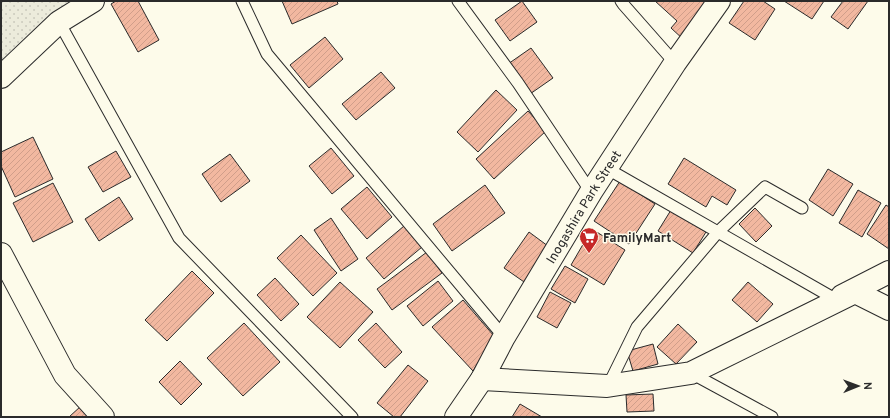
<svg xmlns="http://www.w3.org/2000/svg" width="890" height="418" viewBox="0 0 890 418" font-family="Overpass,sans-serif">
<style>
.park{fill:url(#park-dots);stroke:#74746e}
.building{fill:url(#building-hatch);stroke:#2b2b2b}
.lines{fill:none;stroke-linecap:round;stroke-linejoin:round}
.lane-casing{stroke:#2b2b2b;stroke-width:13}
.street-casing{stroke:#2b2b2b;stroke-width:24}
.lane{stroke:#fdfbea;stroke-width:11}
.street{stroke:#fdfbea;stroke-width:22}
.labels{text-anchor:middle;stroke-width:3;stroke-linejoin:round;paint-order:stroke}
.street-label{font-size:13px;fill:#2b2b2b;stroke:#fdfbea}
.poi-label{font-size:13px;font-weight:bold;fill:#2b2b2b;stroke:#fdfbea;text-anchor:start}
</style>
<defs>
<pattern id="park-dots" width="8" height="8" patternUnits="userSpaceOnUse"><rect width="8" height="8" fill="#ecebdb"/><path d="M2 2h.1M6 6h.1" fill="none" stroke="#cbcabc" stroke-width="1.8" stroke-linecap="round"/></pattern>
<pattern id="building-hatch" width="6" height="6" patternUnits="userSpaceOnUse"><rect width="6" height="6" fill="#f2b8a0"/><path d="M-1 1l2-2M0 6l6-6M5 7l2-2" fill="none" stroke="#d09e8a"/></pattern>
</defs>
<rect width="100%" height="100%" fill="#fdfbea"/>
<path class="park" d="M1,1H103L1,73Z"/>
<path class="building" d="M116,1H138L159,40L138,52L111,4Z
M282,1H337L338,4L292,24Z
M522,1L537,22L510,41L495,20Z
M655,1H705L713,8L684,40L671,28L677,21Z
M744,1H763L775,9L755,40L729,23Z
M784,1H824L812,19Z
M843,1H868L848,29L831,17Z
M325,37L343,59L309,88L290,65Z
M531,48L553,78L530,94L508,64Z
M381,72L395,88L356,120L342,104Z
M496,90L517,110L478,152L457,132Z
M528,111L546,131L494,179L476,159Z
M33,137L53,179L15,197L1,166V152Z
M331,148L354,176L332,194L309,166Z
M116,151L131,177L103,192L88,167Z
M230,154L250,181L221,202L202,174Z
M684,158L736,190L727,205L712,196L706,207L668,184Z
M828,169L853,184L833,216L809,200Z
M620,181L655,204L629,244L594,221Z
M53,183L73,222L33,242L13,203Z
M485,185L505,213L452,251L433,224Z
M367,187L392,217L367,239L341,209Z
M858,190L881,203L862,237L839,223Z
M119,197L133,219L99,241L85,219Z
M886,205L889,207V249L867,234Z
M755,208L772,226L756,242L739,224Z
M671,210L706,232L693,253L658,231Z
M331,218L358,259L341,271L314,230Z
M404,226L422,247L384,279L366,258Z
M592,229L625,250L604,285L571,265Z
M529,232L552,249L527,284L504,268Z
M301,235L337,273L313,296L277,258Z
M427,252L442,273L392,310L377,289Z
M565,266L588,279L575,303L551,289Z
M192,271L214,293L167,341L145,320Z
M275,278L299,304L281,321L257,295Z
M438,281L453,301L423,326L407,306Z
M340,282L373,312L340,348L307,317Z
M748,282L773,304L757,322L732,300Z
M550,292L571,303L557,328L537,317Z
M463,300L494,336L473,371L432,327Z
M244,323L280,362L243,396L207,358Z
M376,323L402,352L385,368L358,340Z
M678,324L697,342L676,364L657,347Z
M653,344L658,364L633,371L627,351Z
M180,361L202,384L181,405L159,382Z
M408,365L428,381L400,417H394L377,403Z
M653,394L654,411L627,412L626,395Z
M520,404L542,417H512Z
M81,406L92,417H69Z"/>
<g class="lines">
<defs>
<path id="lane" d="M242,1L267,54L504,337
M458,1L518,83L591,192
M621,1L623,4L675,63
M59,22L179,238L352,417
M606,168L835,299
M691,373L772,417
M608,386L637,327L718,232L765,187L802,208"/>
<g id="street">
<path d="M1,77L59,22L93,1"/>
<path d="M1,254L65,375L103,417"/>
<path d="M842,296L889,272"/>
<path d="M482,379L607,386L691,373L855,292L889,309"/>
<path id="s1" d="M456,417L482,379L504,337L591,192L675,63L719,1"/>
</g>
</defs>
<use href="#lane" class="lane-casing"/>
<use href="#street" class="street-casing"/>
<use href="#lane" class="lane"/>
<use href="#street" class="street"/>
</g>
<defs>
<symbol id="supermarket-pin" viewBox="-11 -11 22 30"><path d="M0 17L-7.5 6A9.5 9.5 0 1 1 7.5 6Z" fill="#c62828" stroke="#fdfbea"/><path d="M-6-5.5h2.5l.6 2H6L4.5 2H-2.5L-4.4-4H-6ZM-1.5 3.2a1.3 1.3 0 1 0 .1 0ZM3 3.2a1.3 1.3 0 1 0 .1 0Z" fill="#fff"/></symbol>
</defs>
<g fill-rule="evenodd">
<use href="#supermarket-pin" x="578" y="226" width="22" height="30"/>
</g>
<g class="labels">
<g class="street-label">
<text dy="5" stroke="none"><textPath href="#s1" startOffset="246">Inogashira Park Street</textPath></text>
</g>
<g class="poi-label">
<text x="603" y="242">FamilyMart</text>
</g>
</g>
<rect width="890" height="418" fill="none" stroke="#2b2b2b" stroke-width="4"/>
<g transform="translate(858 386) rotate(89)" stroke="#fdfbea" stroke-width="3" paint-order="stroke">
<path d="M0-3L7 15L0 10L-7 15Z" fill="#2b2b2b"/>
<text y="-6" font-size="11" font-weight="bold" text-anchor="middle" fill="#2b2b2b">N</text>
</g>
</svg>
